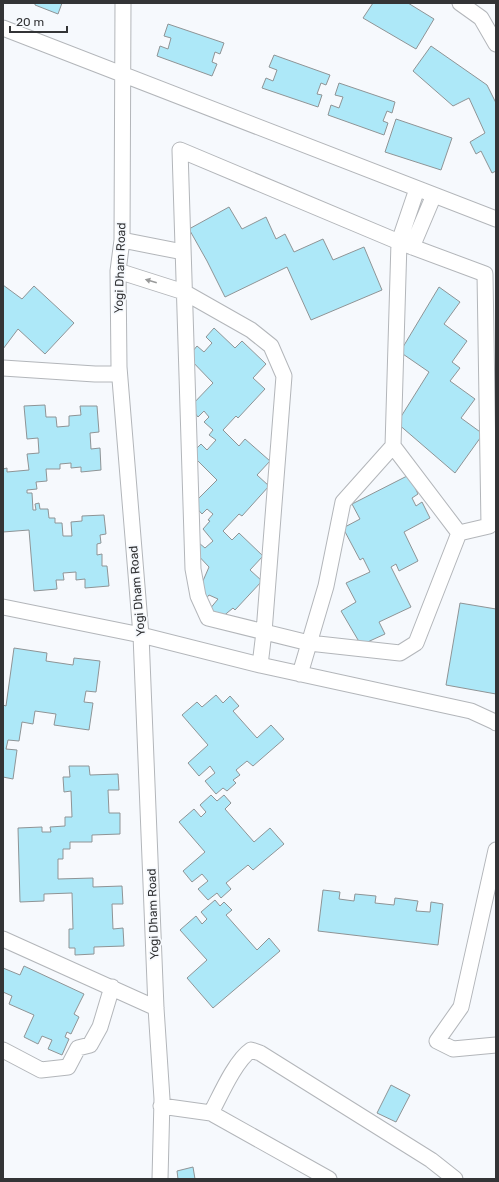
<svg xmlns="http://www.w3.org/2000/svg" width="499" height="1182" viewBox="0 0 499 1182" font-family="Rubik,sans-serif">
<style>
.building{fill:#ade8f8;stroke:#8f9496}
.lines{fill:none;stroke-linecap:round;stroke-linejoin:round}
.minor-casing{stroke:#b3b6ba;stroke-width:17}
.minor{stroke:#fff;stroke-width:15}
.oneway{fill:#999a9a}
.labels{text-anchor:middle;stroke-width:3.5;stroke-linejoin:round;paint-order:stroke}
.street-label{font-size:12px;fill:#333436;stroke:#f6f9fd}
</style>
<rect width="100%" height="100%" fill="#f6f9fd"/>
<path class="building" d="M35,3H62L58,14L35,5Z
M373,3H408L434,19L416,49L363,18Z
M168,24L224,43L220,54L215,52L212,62L217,64L212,76L157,56L160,46L168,49L171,38L164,36Z
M431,46L487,85L496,103V171L492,173L481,151L476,154L470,142L485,133L469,98L453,106L413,71Z
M274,55L330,75L326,85L321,83L317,94L322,95L318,107L262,88L266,78L273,81L277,70L269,67Z
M339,83L395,102L392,113L387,111L383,121L388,123L384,135L328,115L331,105L339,108L343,97L335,95Z
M396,119L452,138L441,170L385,152Z
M229,207L242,229L266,217L276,239L285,234L294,252L323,239L333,260L364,247L382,290L311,320L287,267L225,297L207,261L189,229Z
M3,285L22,299L34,286L74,323L45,354L18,329L3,349Z
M439,287L460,302L444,324L467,341L452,362L460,368L450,381L475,399L461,418L483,434L455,473L397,423L429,372L400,352Z
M214,328L235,348L242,341L266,364L253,378L265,389L238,418L236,416L223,430L239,446L245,439L270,461L257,475L269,486L242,516L239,514L223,531L232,540L239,533L263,556L250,570L262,581L235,610L233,608L221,618L209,610L218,599L209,595L204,601L199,590L209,567L194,551L199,543L205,548L213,541L203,529L210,521L208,520L213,514L207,509L202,514L193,504L217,480L191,454L201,444L207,450L216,440L209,435L213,430L204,422L209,417L204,411L198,417L190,407L213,383L188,357L197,346L204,352L212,343L206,337Z
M45,405L46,417H56L57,427L69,426V416L81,415L80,406H97L99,432L90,433L91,449L100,448L101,470L81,472V467L71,468V463L60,464V469H46L47,481L36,482L37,489L27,490V493H32L33,510H36L35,504L39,503L40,509H48L49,518H55V523H62L63,536H72L71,522L82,521V516L104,515L106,534L100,535L101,543L97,544V555L102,554V566H107L109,586L85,588V579L76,580V572L63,573L64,580H56L57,589L34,591L29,530L3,532V469L7,468V472L29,470L27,454L39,453L38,438L27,439L24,406Z
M409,475L418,494L412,498L416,506L422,502L430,518L404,532L418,561L399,571L396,564L391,567L411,607L379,622L385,634L361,645L341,611L356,602L346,583L370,572L363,558L360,560L343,528L360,519L352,504Z
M460,603L496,609V694L446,685Z
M14,648L47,653L46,661L73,665L74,658L100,661L96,692L86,691L84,702L93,703L89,730L54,725L56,714L35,711L33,724L22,722L19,741L8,740L6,749L17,750L13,779L3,777V705L6,706Z
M216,695L223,703L230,696L239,706L233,711L257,738L271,725L284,739L253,766L247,761L236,770L240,775L233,780L236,783L227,791L223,788L216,794L205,781L215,773L210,766L199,776L188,763L208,745L182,715L197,702L202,707Z
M69,766H89L90,775L118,774L119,790H108L109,813H120V834L92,835V842H70V849H63V859H58V879L93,878V887L122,886L123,904H112L113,929L123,928L124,946L94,947V954L75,955V948H69V929H73L72,893L44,894V901L20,902L18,828L42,827V832H51L50,827L65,826V817H72L71,791L64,792L63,777H70Z
M211,795L217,801L224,795L231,803L225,809L254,842L270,828L284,844L253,870L248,865L226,883L231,889L221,898L217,893L208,900L198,889L208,881L202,874L192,882L183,871L205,852L179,822L194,809L201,817L206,812L200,805Z
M323,890L340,892L339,899L354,901L355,894L376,896L375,903L394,905L395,898L418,901L416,911L430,912L431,902L443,904L438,945L318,931Z
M215,900L220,906L224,902L232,910L226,915L257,950L269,938L280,951L213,1008L187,978L207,960L180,930L196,916L202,924L207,919L201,912Z
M24,966L84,994L74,1014L79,1017L71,1034L67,1032L65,1037L69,1039L62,1055L48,1049L52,1040L42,1036L38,1044L24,1037L34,1015L9,1004L12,996L3,992V968L20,975Z
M391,1085L410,1095L396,1122L377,1113Z
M193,1167L195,1179H178L177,1171Z"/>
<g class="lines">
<defs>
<path id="minor" d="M123,3L122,240L118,271L119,367L141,635L156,1008L162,1099L160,1179
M460,3L481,18L496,44
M3,28L496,219
M122,240L183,252
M412,247L434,195
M118,271L184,292L251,330L271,346L284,376L264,632L260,665
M3,368L95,374H119
M393,446L459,533L489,526L485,274L399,242L417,189
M3,607L141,635L260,665L471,711L495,722L496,723
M300,674L326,586L343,502L393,446L399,242L180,150L193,569L198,596L208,618L309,643L400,653L416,643L459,533
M496,850L461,1007L437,1041L453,1049L496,1045
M3,939L156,1008
M3,1050L41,1070L68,1067L78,1048L90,1045L100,1027L112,987
M161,1106L211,1113C220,1096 235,1061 251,1050L260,1053L431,1160L455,1179
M211,1113L329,1179"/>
</defs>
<use href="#minor" class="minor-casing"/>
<use href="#minor" class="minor"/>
</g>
<defs><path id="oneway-solid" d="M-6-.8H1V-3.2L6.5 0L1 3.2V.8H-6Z"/></defs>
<use class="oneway" href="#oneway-solid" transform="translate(151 281) rotate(-164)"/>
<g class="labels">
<g class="street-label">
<text transform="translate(120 268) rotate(-88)" y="4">Yogi Dham Road</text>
<text transform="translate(137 591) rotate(-95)" y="4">Yogi Dham Road</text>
<text transform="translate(153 914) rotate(-92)" y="4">Yogi Dham Road</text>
</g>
</g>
<rect width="499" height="1182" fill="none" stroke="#333436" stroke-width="8"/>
<path d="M10 26v6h57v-6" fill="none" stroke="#333436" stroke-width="2"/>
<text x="16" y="26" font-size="12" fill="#333436" stroke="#f6f9fd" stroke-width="3" paint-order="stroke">20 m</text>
</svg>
